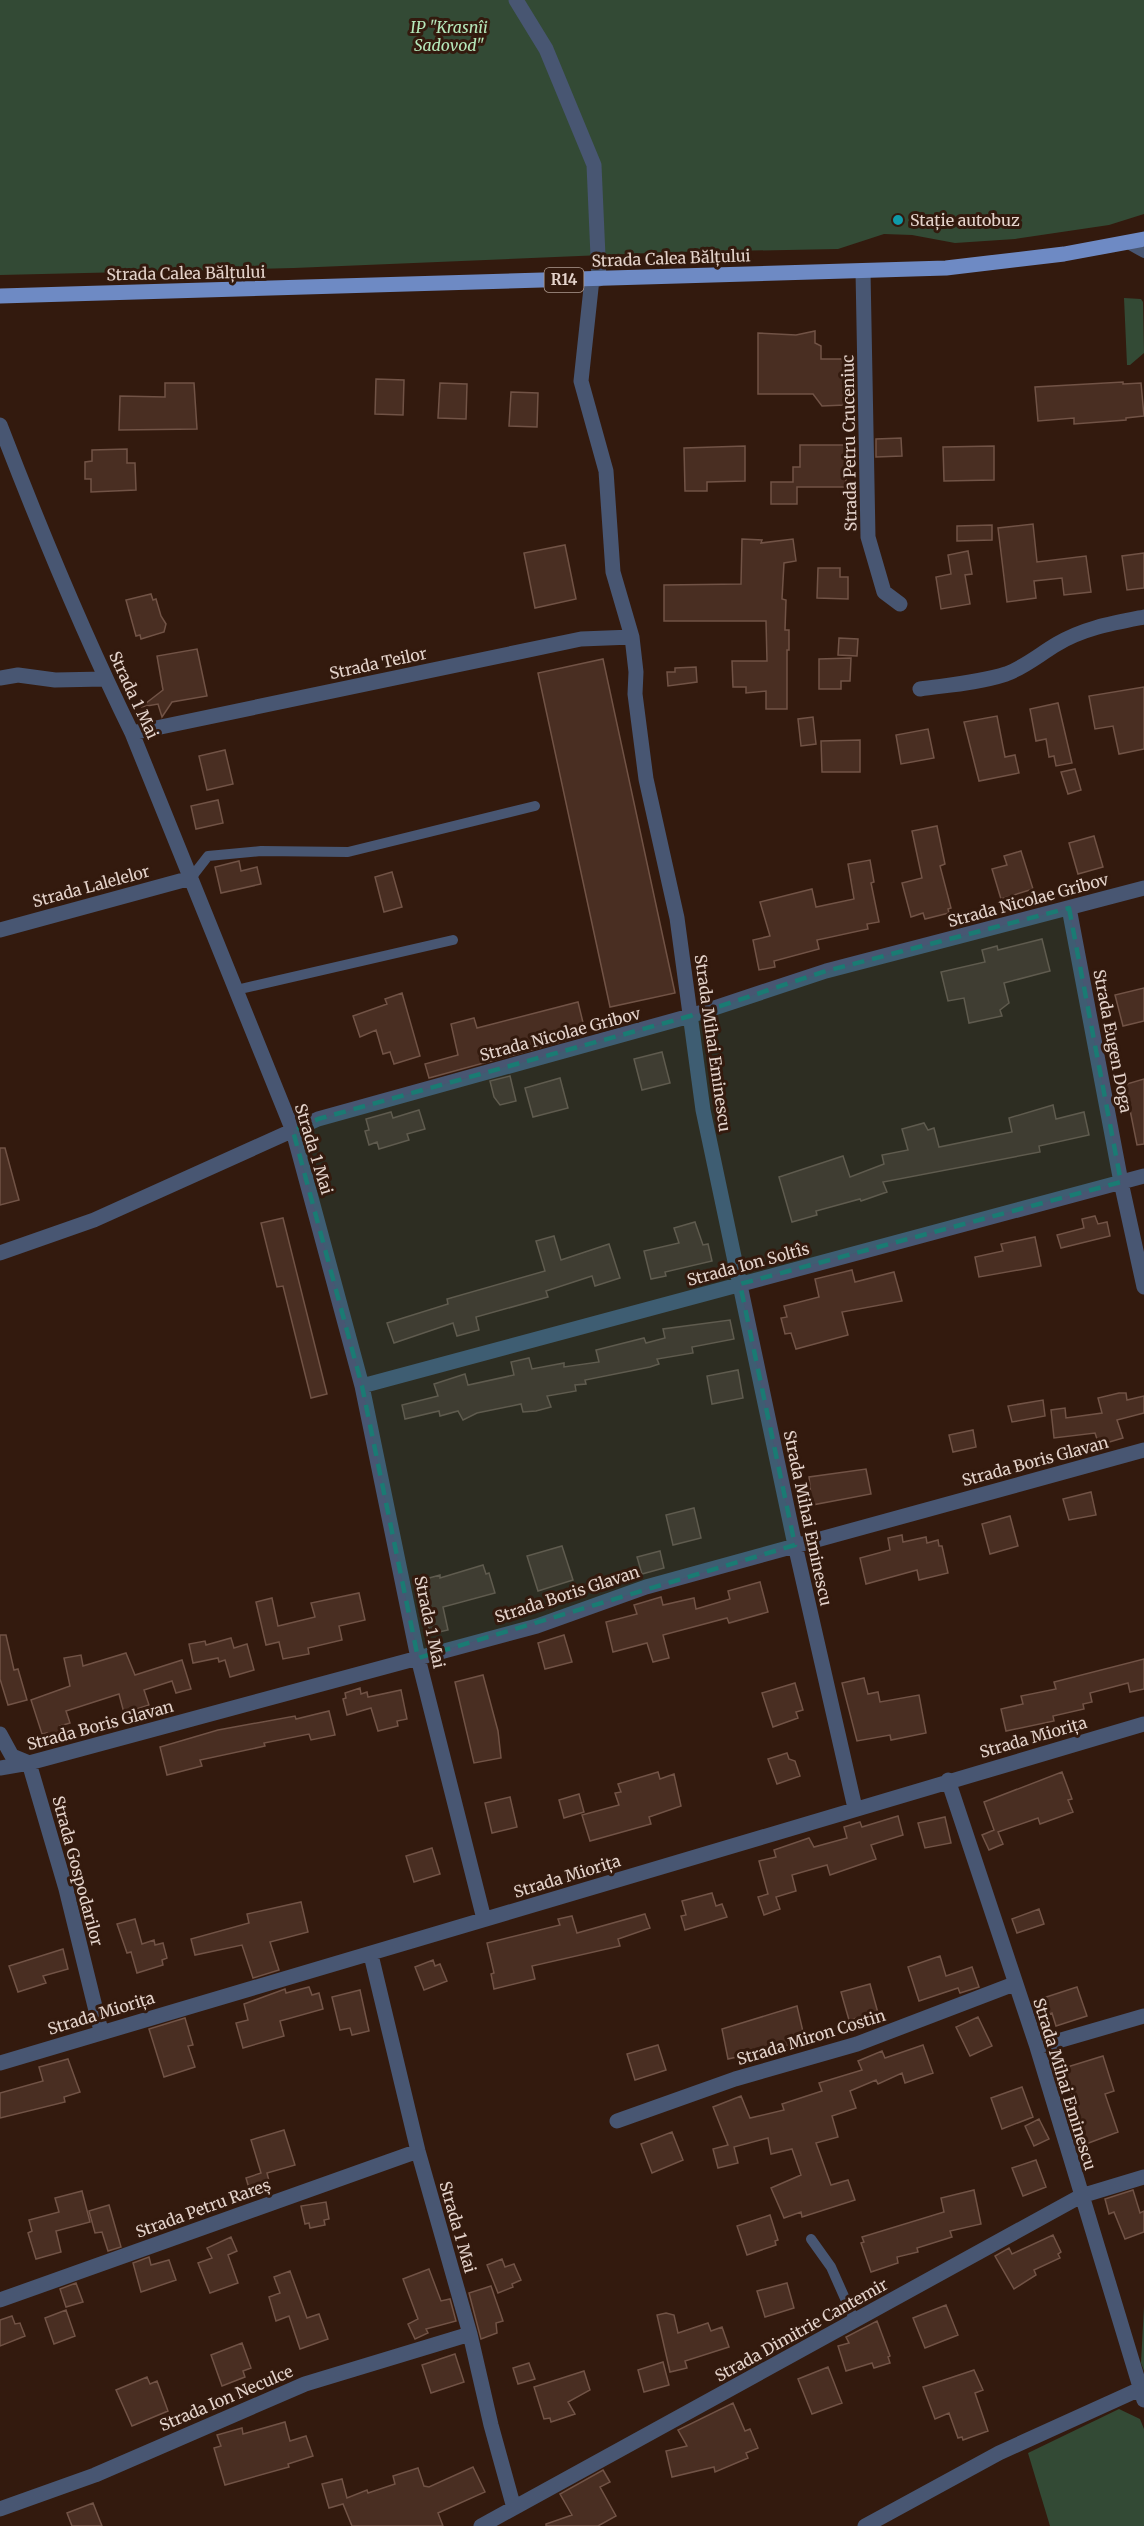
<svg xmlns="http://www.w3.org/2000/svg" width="1144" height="2526" viewBox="0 0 1144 2526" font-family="Merriweather,serif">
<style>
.green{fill:#334a35}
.building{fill:#492e22;stroke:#715346;stroke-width:1.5}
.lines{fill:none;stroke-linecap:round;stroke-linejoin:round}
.service{stroke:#485672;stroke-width:10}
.minor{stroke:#485672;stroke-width:15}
.primary{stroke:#6e8ac4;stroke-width:15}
.marked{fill:#1a7b73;fill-opacity:0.2;stroke:#1a7b73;stroke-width:4.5;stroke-dasharray:12 8;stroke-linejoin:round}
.culture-dot{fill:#0f9aa8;stroke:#331a0e;stroke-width:2}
.labels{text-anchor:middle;stroke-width:6;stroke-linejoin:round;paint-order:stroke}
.shield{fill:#331a0e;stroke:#af9c92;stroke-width:1.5}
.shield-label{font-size:15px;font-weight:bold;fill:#e4d3cb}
.park-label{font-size:16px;font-style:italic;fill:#b5e7ba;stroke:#331a0e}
.poi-label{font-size:16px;fill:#e4d3cb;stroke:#331a0e;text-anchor:start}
.street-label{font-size:16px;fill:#e4d3cb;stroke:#331a0e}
</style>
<rect width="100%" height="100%" fill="#331a0e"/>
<path class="green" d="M0,0H1144V214L1109,225L1015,239L955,243L912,235L884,234L838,249L674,252L294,268L0,275Z
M1124,298L1141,299L1143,302L1144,353L1130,365H1127Z
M1144,2306V2371L1141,2363Z
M1119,2409L1140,2419L1144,2429V2526H1050L1028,2453Z"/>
<path class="building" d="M815,331V343L821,346V359H845V405L822,406L813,394H758V333L796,335Z
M376,379L404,380L403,415L375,414Z
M1123,382V384L1141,383L1144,416L1126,418V420L1074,424V418L1038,421L1035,387Z
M165,383H194L197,429L119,430L120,396L165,397Z
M440,383L467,384L466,419L438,418Z
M511,392L538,393L537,427L509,426Z
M901,438L902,456L876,457V439Z
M800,445H846V487H797V504H771V482H793V467H800Z
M745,446V481L707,482V491H685L684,448Z
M994,446V480L944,481L943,447Z
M127,449V463H135L136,490L91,492V479H85V462L92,461V450Z
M1033,524L1037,562L1086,556L1091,592L1064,595L1062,578L1034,581L1036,598L1007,602L998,528Z
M992,525V540L957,541V526Z
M742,539L762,540L761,543L793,539L796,561L784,563L782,599L786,600L785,630H789V650H787V709H766V691L746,693V687H733L732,661H767L766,621H664V585L741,584Z
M565,545L576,599L535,608L524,553Z
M968,551L972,574L965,575L970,604L941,609L936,577L951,574L948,555Z
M1144,553V588L1127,590L1122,556Z
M818,568H840V577H848V599L817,598Z
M151,594L153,600L156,599L161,616L166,624L164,632L141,639L140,635L136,636L126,600Z
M839,638L858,639L857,656L838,655Z
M197,649L207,696L172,702L162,717L158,704L141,707L163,690L157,656Z
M851,658L850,681H841V689H819V659Z
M603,659L675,993L610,1007L538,673Z
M696,667L697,682L668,686L667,672H675V668Z
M1144,687V749L1119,754L1113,726L1095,729L1089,696Z
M1058,703L1072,763L1056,766L1054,756L1049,757L1046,739L1036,741L1030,709Z
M997,716L1005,757L1015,755L1019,773L979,781L964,722Z
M813,717L816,744L801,746L798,719Z
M928,729L934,758L901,764L896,735Z
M860,740V772H822L821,741Z
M225,750L233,784L207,790L199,756Z
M1075,769L1081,790L1068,794L1061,772Z
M218,800L223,823L196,829L191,806Z
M937,826L945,864L940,866L951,908L948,909L949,913L925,919L923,913L911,917L902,883L922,878L912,831Z
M1094,836L1103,867L1078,874L1069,843Z
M1021,851L1033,889L1001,899L992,869L1007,865L1004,856Z
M870,860L874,882L871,883L879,922L867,924L868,929L817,940L819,949L774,961L775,967L759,970L753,940L770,936L760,902L812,889L816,907L854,899L848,864Z
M239,861L241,871L257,867L261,884L221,893L215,867Z
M392,872L402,907L384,912L375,877Z
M1042,939L1050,971L1004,983L1009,1003L1000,1010L1002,1016L969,1023L964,998L948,1001L941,972L985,962L982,950L997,946L998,950Z
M1144,988V1021L1123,1026L1115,995Z
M402,993L420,1056L394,1064L390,1052L383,1054L376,1030L360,1037L353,1016L387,1004L385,999Z
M578,1002L586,1035L429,1078L425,1064L458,1055L451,1024L474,1018L477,1028Z
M662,1052L670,1083L642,1090L634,1059Z
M510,1076L516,1101L500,1105L494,1097L490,1081Z
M560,1078L568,1108L533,1117L525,1088Z
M1144,1079V1144L1137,1145L1130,1110L1126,1111L1120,1086Z
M1053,1105L1056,1119L1084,1112L1089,1135L1039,1146L1040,1152L883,1182L887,1192L861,1201L860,1199L816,1211L817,1215L792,1222L779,1177L843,1156L850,1177L884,1164L882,1155L908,1150L902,1129L924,1123L928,1130L934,1128L939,1147L1012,1132L1009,1118Z
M419,1110L425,1129L407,1134L409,1140L379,1149L377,1142L369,1145L365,1131L369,1130L366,1119L391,1112L393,1118Z
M0,1148H5L19,1200L0,1205Z
M1095,1216L1098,1224L1107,1222L1110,1236L1061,1248L1057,1235L1084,1228L1082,1219Z
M283,1218L327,1394L311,1398L283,1286L277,1287L261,1223Z
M695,1222L703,1245L708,1244L712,1261L665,1272L666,1276L651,1279L644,1251L679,1243L674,1228Z
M554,1236L561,1260L609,1244L620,1278L595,1286L592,1276L546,1291L548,1297L476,1317L479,1330L457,1336L453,1323L394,1343L387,1323L448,1304L447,1299L545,1271L536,1241Z
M1035,1237L1041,1266L979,1277L975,1257L1003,1251L1001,1244Z
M852,1270L855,1282L894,1272L902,1301L842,1312L848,1335L796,1349L791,1333L785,1334L781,1318L787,1317L784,1306L819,1297L815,1279Z
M730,1320L734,1339L692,1347L693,1353L657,1359L659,1364L650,1367L585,1380L586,1384L575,1385L576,1391L547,1396L551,1407L536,1411L523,1412L521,1404L477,1413L463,1420L458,1411L440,1416L439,1411L405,1419L402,1405L438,1396L434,1384L465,1374L468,1385L514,1375L511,1362L529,1358L532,1369L564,1363V1367L599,1362L596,1350L644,1338L646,1343L665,1338L663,1329Z
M738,1370L743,1398L712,1404L707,1376Z
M1119,1393H1126L1127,1400L1144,1396V1413L1117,1420L1123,1438L1099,1445L1095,1433L1054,1438L1051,1410L1065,1408L1066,1418L1102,1413L1098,1398Z
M1043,1400L1045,1416L1012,1422L1008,1406Z
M973,1430L976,1447L953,1452L949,1435Z
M866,1469L871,1494L812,1505L809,1477Z
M1091,1492L1096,1515L1069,1520L1063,1499Z
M694,1508L701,1538L673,1545L666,1515Z
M1010,1516L1018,1546L990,1554L982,1524Z
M902,1535L903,1542L926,1537L927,1543L938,1540L939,1546H942L948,1573L919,1580L917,1570L866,1584L860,1558L890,1550L888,1538Z
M562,1546L573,1580L538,1591L527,1556Z
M660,1551L664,1568L642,1574L637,1557Z
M483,1565L486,1574L489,1573L495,1593L443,1607L448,1630L430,1634L418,1581L440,1575V1578Z
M760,1582L768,1612L729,1623L727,1618L663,1635L669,1658L653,1662L647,1643L613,1652L606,1622L637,1614L634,1605L661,1597L663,1605L694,1598L696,1609L730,1599L728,1591Z
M359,1593L365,1620L339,1626L342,1640L308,1648L309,1654L283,1659L279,1642L266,1645L256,1602L272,1598L278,1626L315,1617L311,1603Z
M0,1635H6L14,1670L18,1669L27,1700L8,1705L0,1679Z
M564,1635L572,1662L545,1669L538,1643Z
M231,1638L234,1648L247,1644L254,1670L230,1677L225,1660L219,1662L218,1658L193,1663L189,1644L205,1641L206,1645Z
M126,1653L135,1675L182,1660L191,1689L176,1693L172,1681L144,1690L149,1705L124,1713L119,1694L66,1711L70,1723L60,1726L63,1732L48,1737L47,1733L42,1734L31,1700L70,1686L64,1658L81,1655L83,1666Z
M1144,1659V1689L1130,1692L1128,1683L1090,1693L1092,1702L1083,1704L1084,1709L1053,1716L1054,1721L1006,1731L1001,1709L1023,1704L1021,1696L1056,1689L1054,1682Z
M483,1675L498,1731L501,1758L474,1763L455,1682Z
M864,1678L868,1694L878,1692L880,1702L919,1695L926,1733L891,1740L890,1735L857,1741L842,1683Z
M795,1683L803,1710L796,1712L798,1718L773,1727L762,1693Z
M360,1688L361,1694L367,1692L368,1697L401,1690L407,1719L397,1721L398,1726L378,1731L371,1708L347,1715L343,1699L346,1698L345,1693Z
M329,1711L335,1735L311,1740L309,1734L264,1743L265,1746L200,1760L202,1766L167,1775L160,1747L218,1730L295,1716L296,1719Z
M787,1753L789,1759L795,1761L800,1776L777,1784L768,1759Z
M658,1772L660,1779L674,1774L681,1806L649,1817L651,1824L590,1841L582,1815L619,1805L615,1793L621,1792L618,1784Z
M1062,1772L1072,1799L1068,1800L1073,1812L1040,1824L1038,1818L998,1832L1003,1844L989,1850L982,1835L994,1830L984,1802Z
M579,1794L584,1812L564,1818L559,1800Z
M510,1797L517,1827L492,1833L485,1803Z
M898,1816L903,1835L871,1845L876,1859L830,1875L827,1865L792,1875L796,1891L776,1897L780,1909L764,1915L758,1897L768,1894L759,1861L776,1857L774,1850L809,1838L814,1847L847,1838L844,1827L860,1822L862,1827Z
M945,1817L951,1843L925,1848L918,1823Z
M432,1848L440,1874L414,1882L406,1856Z
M712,1893L716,1906L722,1904L727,1917L685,1930L681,1916L686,1915L682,1901Z
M301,1902L308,1932L270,1942L279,1970L253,1978L242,1945L195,1955L191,1939L249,1923L247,1914Z
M1039,1909L1044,1924L1017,1933L1012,1919Z
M645,1914L650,1928L618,1939L620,1946L532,1966L535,1979L494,1989L491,1974L494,1973L487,1943L560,1925L558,1919L572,1916L577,1933Z
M135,1919L142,1944L154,1940L155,1945L163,1943L167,1958L162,1960L163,1965L137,1973L131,1952L127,1953L117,1924Z
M63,1949L68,1969L43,1976L46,1983L18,1992L9,1966Z
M940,1956L946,1976L972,1967L979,1987L960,1993L958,1988L919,2001L908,1967Z
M433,1960L435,1966L440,1964L447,1981L424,1990L415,1967Z
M870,1984L878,2013L849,2020L841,1992Z
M309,1987L312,1995L319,1993L323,2009L280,2021L284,2036L243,2048L236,2023L248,2020L244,2004L285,1989L286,1993Z
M1077,1987L1087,2016L1056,2026L1052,2013L1039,2018L1034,2001Z
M360,1990L369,2031L352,2035L350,2028L340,2030L332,1997Z
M797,2006L804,2036L796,2038L797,2043L728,2059L722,2029Z
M978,2017L992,2046L970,2056L956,2027Z
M185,2018L193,2045L188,2046L195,2067L164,2077L149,2029Z
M658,2045L666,2070L635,2080L627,2054Z
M923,2045L933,2073L905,2083L902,2073L878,2084L876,2080L850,2091L856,2108L832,2116L838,2137L816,2143L831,2185L848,2180L855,2200L802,2217L801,2212L784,2218L771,2188L801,2175L792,2149L771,2154L768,2138L734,2147L738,2163L718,2168L713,2149L728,2145L713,2107L741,2096L750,2118L784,2110L782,2104L822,2091L819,2083L862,2070L858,2061L882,2051L885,2058Z
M1103,2056L1114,2091L1105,2094L1118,2132L1078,2147L1072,2129L1082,2126L1064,2068Z
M68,2059L80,2092L64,2097L65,2102L0,2118V2093L43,2081L39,2067Z
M1022,2087L1033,2117L1002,2129L991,2098Z
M1039,2119L1049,2139L1034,2146L1025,2126Z
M284,2130L295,2165L267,2173L271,2189L251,2195L246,2178L261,2173L251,2140Z
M672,2132L683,2160L652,2173L641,2144Z
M1036,2160L1046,2187L1023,2196L1012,2168Z
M974,2190L981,2224L950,2231L952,2237L917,2248L918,2252L897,2257L898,2263L871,2272L861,2243L864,2242L862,2237L944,2212L941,2198Z
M1133,2190L1140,2213L1144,2211V2232L1125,2239L1114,2212L1109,2214L1105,2199Z
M82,2191L90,2222L56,2231L61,2252L36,2259L28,2233L32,2231L29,2220L59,2212L55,2198Z
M326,2202L329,2219L324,2220L325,2225L310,2228L309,2223L305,2224L301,2206Z
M109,2205L121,2247L108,2251L102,2232L95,2233L89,2211Z
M770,2215L778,2240L775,2241L776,2245L747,2255L737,2226Z
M1053,2235L1061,2252L1058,2254L1060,2258L1034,2270L1036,2275L1014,2289L995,2256L1009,2248L1012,2254Z
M231,2237L237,2251L228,2255L238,2283L210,2293L198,2263L212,2258L207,2248Z
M149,2257L151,2265L169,2260L176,2280L141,2292L133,2263Z
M502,2259L505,2267L514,2264L521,2280L512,2284L513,2287L498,2293L487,2265Z
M429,2269L441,2301L450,2299L456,2321L426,2329L428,2333L415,2339L408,2324L418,2319L403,2279Z
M290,2271L307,2318L319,2314L328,2339L300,2349L289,2316L276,2321L269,2297L280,2293L274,2277Z
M76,2283L83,2302L66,2307L60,2289Z
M787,2283L794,2308L765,2317L757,2291Z
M491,2286L503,2321L496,2323L497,2333L481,2339L469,2293Z
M946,2305L958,2335L925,2348L913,2318Z
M66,2310L75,2336L54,2344L45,2318Z
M666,2313L674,2315L678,2333L708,2323L711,2331L722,2327L729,2347L685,2361L687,2368L670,2372L657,2315Z
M12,2316L15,2324L20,2323L25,2336L0,2346V2320Z
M877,2321L890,2356L888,2357L890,2363L874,2368L872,2363L846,2371L838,2346L849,2343L846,2337Z
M242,2343L251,2368L243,2371L245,2377L222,2386L211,2355Z
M455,2354L464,2382L431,2393L422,2365Z
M663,2362L669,2385L644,2392L638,2370Z
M529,2363L535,2379L518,2384L513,2368Z
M828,2367L842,2403L812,2414L798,2379Z
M974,2370L983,2390L975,2393L988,2431L963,2440L962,2437L958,2438L949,2413L935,2419L923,2387Z
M584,2371L590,2390L568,2402L575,2414L551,2422L550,2418L544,2419L534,2387Z
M147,2377L150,2384L157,2381L168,2411L132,2426L116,2390Z
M733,2403L745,2431L750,2429L758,2448L746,2453L748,2458L715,2472L714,2467L672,2477L666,2451L687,2446L678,2430Z
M285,2422L290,2441L306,2436L313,2456L288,2464L289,2467L225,2485L214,2448L221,2446L217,2435L242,2428L243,2434Z
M473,2467L485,2492L438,2513L443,2526H352L343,2504L329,2508L322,2484L342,2479L347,2498L367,2490L368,2493L395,2484L393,2476L418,2468L424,2486L429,2487Z
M603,2470L610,2482L600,2487L616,2516L598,2526H546V2524L572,2515L560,2494Z
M93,2503L102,2526H72L67,2513Z"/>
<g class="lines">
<path class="service" d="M1126,243L1144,253
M191,878L208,856L261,851L348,852L535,806
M236,990L453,940
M811,2239L831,2267L855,2321"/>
<path class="minor" d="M516,0L546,49L594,165L599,279
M863,271L868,537L884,592L900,604
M592,279L581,381L606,471L613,572L632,637L636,672L635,694L646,779L677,918L703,1110L795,1545L855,1808
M0,425C40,529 83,633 132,733L293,1131L362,1386L418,1658L484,1919
M0,678L18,675L55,680L105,679
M920,689C948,685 978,683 1006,674C1025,667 1040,654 1057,644C1084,628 1113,623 1144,617
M132,733L581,639L632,637
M1069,908L1121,1182L1144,1287
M0,930L191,878
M0,1253L94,1220L318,1119L690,1016L826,971L1144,888
M362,1386L1144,1176
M0,1734L12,1756L29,1763L66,1889L101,2031
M0,1768L29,1763L537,1626L646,1587L1144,1450
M948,1780L1037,2047L1144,2400
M371,1955L418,2151L470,2334L491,2425L514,2508
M1037,2047L1144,2016
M0,2063L1144,1724
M617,2121L735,2079L857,2044L1014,1984
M0,2300L418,2151
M0,2509L95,2475L305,2384L470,2334
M481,2526L1081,2196L1144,2177
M865,2526L999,2453L1140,2389L1144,2390"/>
<path class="primary" d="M0,296L946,268L1064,254L1144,239"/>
</g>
<path class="marked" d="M1069,908L1121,1182L740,1284L795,1545L418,1658L362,1386L293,1131L318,1119L690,1016L826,971Z"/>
<circle class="culture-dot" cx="898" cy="220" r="6"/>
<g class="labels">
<rect class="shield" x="544.5" y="268" width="39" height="24" rx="4.5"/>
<g class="shield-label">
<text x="564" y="285">R14</text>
</g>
<g class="park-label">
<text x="449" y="33">IP "Krasnîi<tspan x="449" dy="18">Sadovod"</tspan></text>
</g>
<g class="poi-label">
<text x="910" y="226">Stație autobuz</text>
</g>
<g class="street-label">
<text transform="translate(671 258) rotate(-2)" y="6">Strada Calea Bălțului</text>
<text transform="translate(186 273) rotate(-1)" y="6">Strada Calea Bălțului</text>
<text transform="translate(849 443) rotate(-91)" y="6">Strada Petru Cruceniuc</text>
<text transform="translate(378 663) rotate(-12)" y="6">Strada Teilor</text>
<text transform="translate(134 695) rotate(65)" y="6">Strada 1 Mai</text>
<text transform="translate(91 886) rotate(-15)" y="6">Strada Lalelelor</text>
<text transform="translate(1028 900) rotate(-15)" y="6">Strada Nicolae Gribov</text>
<text transform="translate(560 1034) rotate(-15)" y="6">Strada Nicolae Gribov</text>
<text transform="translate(1113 1041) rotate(79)" y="6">Strada Eugen Doga</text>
<text transform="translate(713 1043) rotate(82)" y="6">Strada Mihai Eminescu</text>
<text transform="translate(314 1149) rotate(73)" y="6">Strada 1 Mai</text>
<text transform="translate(748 1264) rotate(-15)" y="6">Strada Ion Soltîs</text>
<text transform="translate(1035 1461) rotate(-15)" y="6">Strada Boris Glavan</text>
<text transform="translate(808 1518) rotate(78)" y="6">Strada Mihai Eminescu</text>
<text transform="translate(567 1594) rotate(-18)" y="6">Strada Boris Glavan</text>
<text transform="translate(430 1622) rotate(78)" y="6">Strada 1 Mai</text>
<text transform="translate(100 1725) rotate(-15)" y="6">Strada Boris Glavan</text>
<text transform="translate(1033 1737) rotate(-16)" y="6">Strada Miorița</text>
<text transform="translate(78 1871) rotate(75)" y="6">Strada Gospodarilor</text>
<text transform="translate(567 1876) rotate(-17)" y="6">Strada Miorița</text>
<text transform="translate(101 2013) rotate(-17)" y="6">Strada Miorița</text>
<text transform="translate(811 2037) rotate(-17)" y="6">Strada Miron Costin</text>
<text transform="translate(1065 2084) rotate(73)" y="6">Strada Mihai Eminescu</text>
<text transform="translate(203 2208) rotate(-20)" y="6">Strada Petru Rareș</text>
<text transform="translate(458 2227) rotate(74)" y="6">Strada 1 Mai</text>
<text transform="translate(801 2330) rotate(-29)" y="6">Strada Dimitrie Cantemir</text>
<text transform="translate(226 2398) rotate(-23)" y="6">Strada Ion Neculce</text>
</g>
</g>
</svg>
